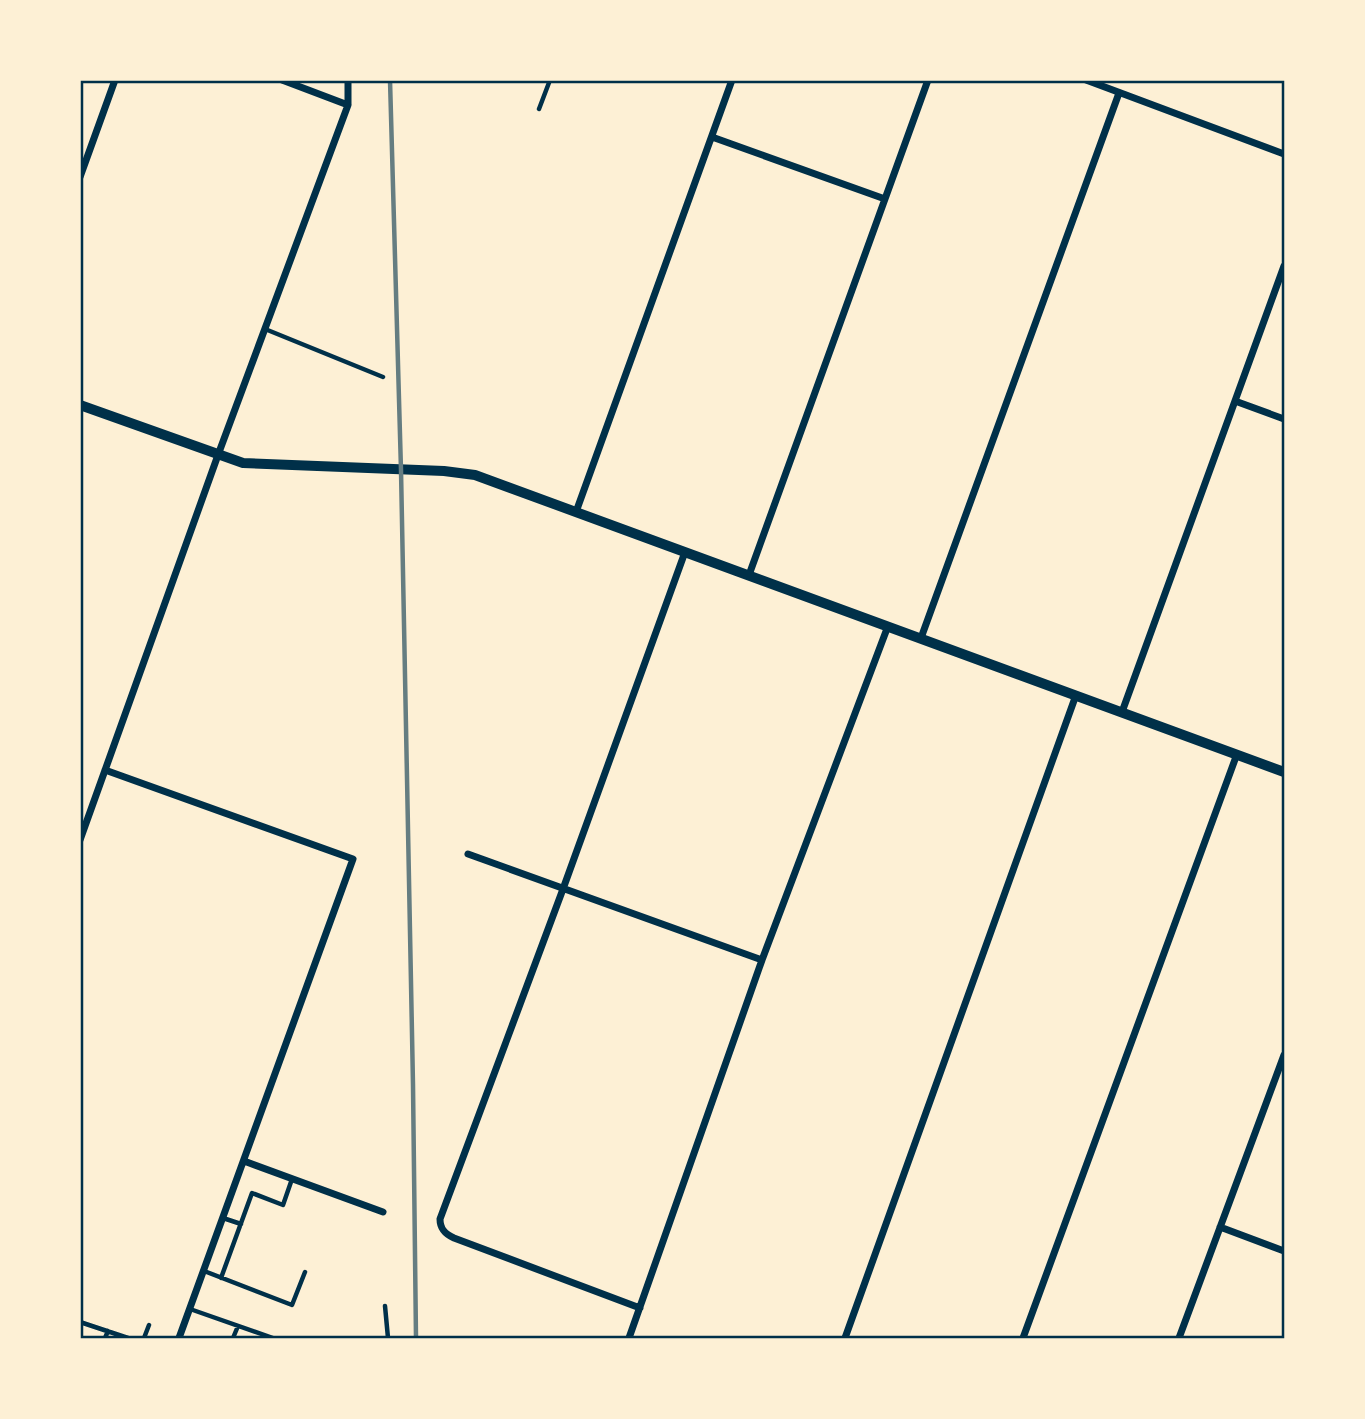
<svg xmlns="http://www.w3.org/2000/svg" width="1365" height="1419" viewBox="0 0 1365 1419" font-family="Signika,sans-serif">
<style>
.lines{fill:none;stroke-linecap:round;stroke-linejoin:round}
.service{stroke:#003049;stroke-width:4.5}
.minor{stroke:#003049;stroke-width:7}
.tertiary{stroke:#003049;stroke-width:10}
.rail{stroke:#657d81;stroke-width:4.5}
.neatline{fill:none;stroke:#003049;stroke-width:2.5}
</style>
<rect width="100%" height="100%" fill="#fdf0d5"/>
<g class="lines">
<path class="service" d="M539,109L550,80
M265,329L383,377
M223,1218L241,1224
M204,1271L292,1305L305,1272
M221,1278L252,1193L283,1205L292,1179
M385,1306L388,1338
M190,1309L273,1338
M80,1322L128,1338
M105,1338L108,1331
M144,1338L149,1325
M233,1338L238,1326"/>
<path class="minor" d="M282,80L348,105
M1086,80L1284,154
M712,137L885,199
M80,177L115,80
M1235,401L1284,419
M576,512L732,80
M749,575L928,80
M921,638L1119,93
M1122,712L1284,266
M105,770L353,859L179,1338
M80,840L218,455L348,105V80
M468,854L762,960
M244,1161L383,1212
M1220,1227L1284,1251
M640,1308L454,1238C445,1234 440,1229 440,1219L563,889L685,552
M629,1338L762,960L888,626
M845,1338L1076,695
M1023,1338L1237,754
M1179,1338L1284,1055"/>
<path class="tertiary" d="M80,405L243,463L444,471L475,475L1284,772"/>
<path class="rail" d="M390,80L401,470L413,1085L416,1338"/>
</g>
<rect width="1365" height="1419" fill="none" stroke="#fdf0d5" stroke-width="164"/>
<rect x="82" y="82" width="1201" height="1255" class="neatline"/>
</svg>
